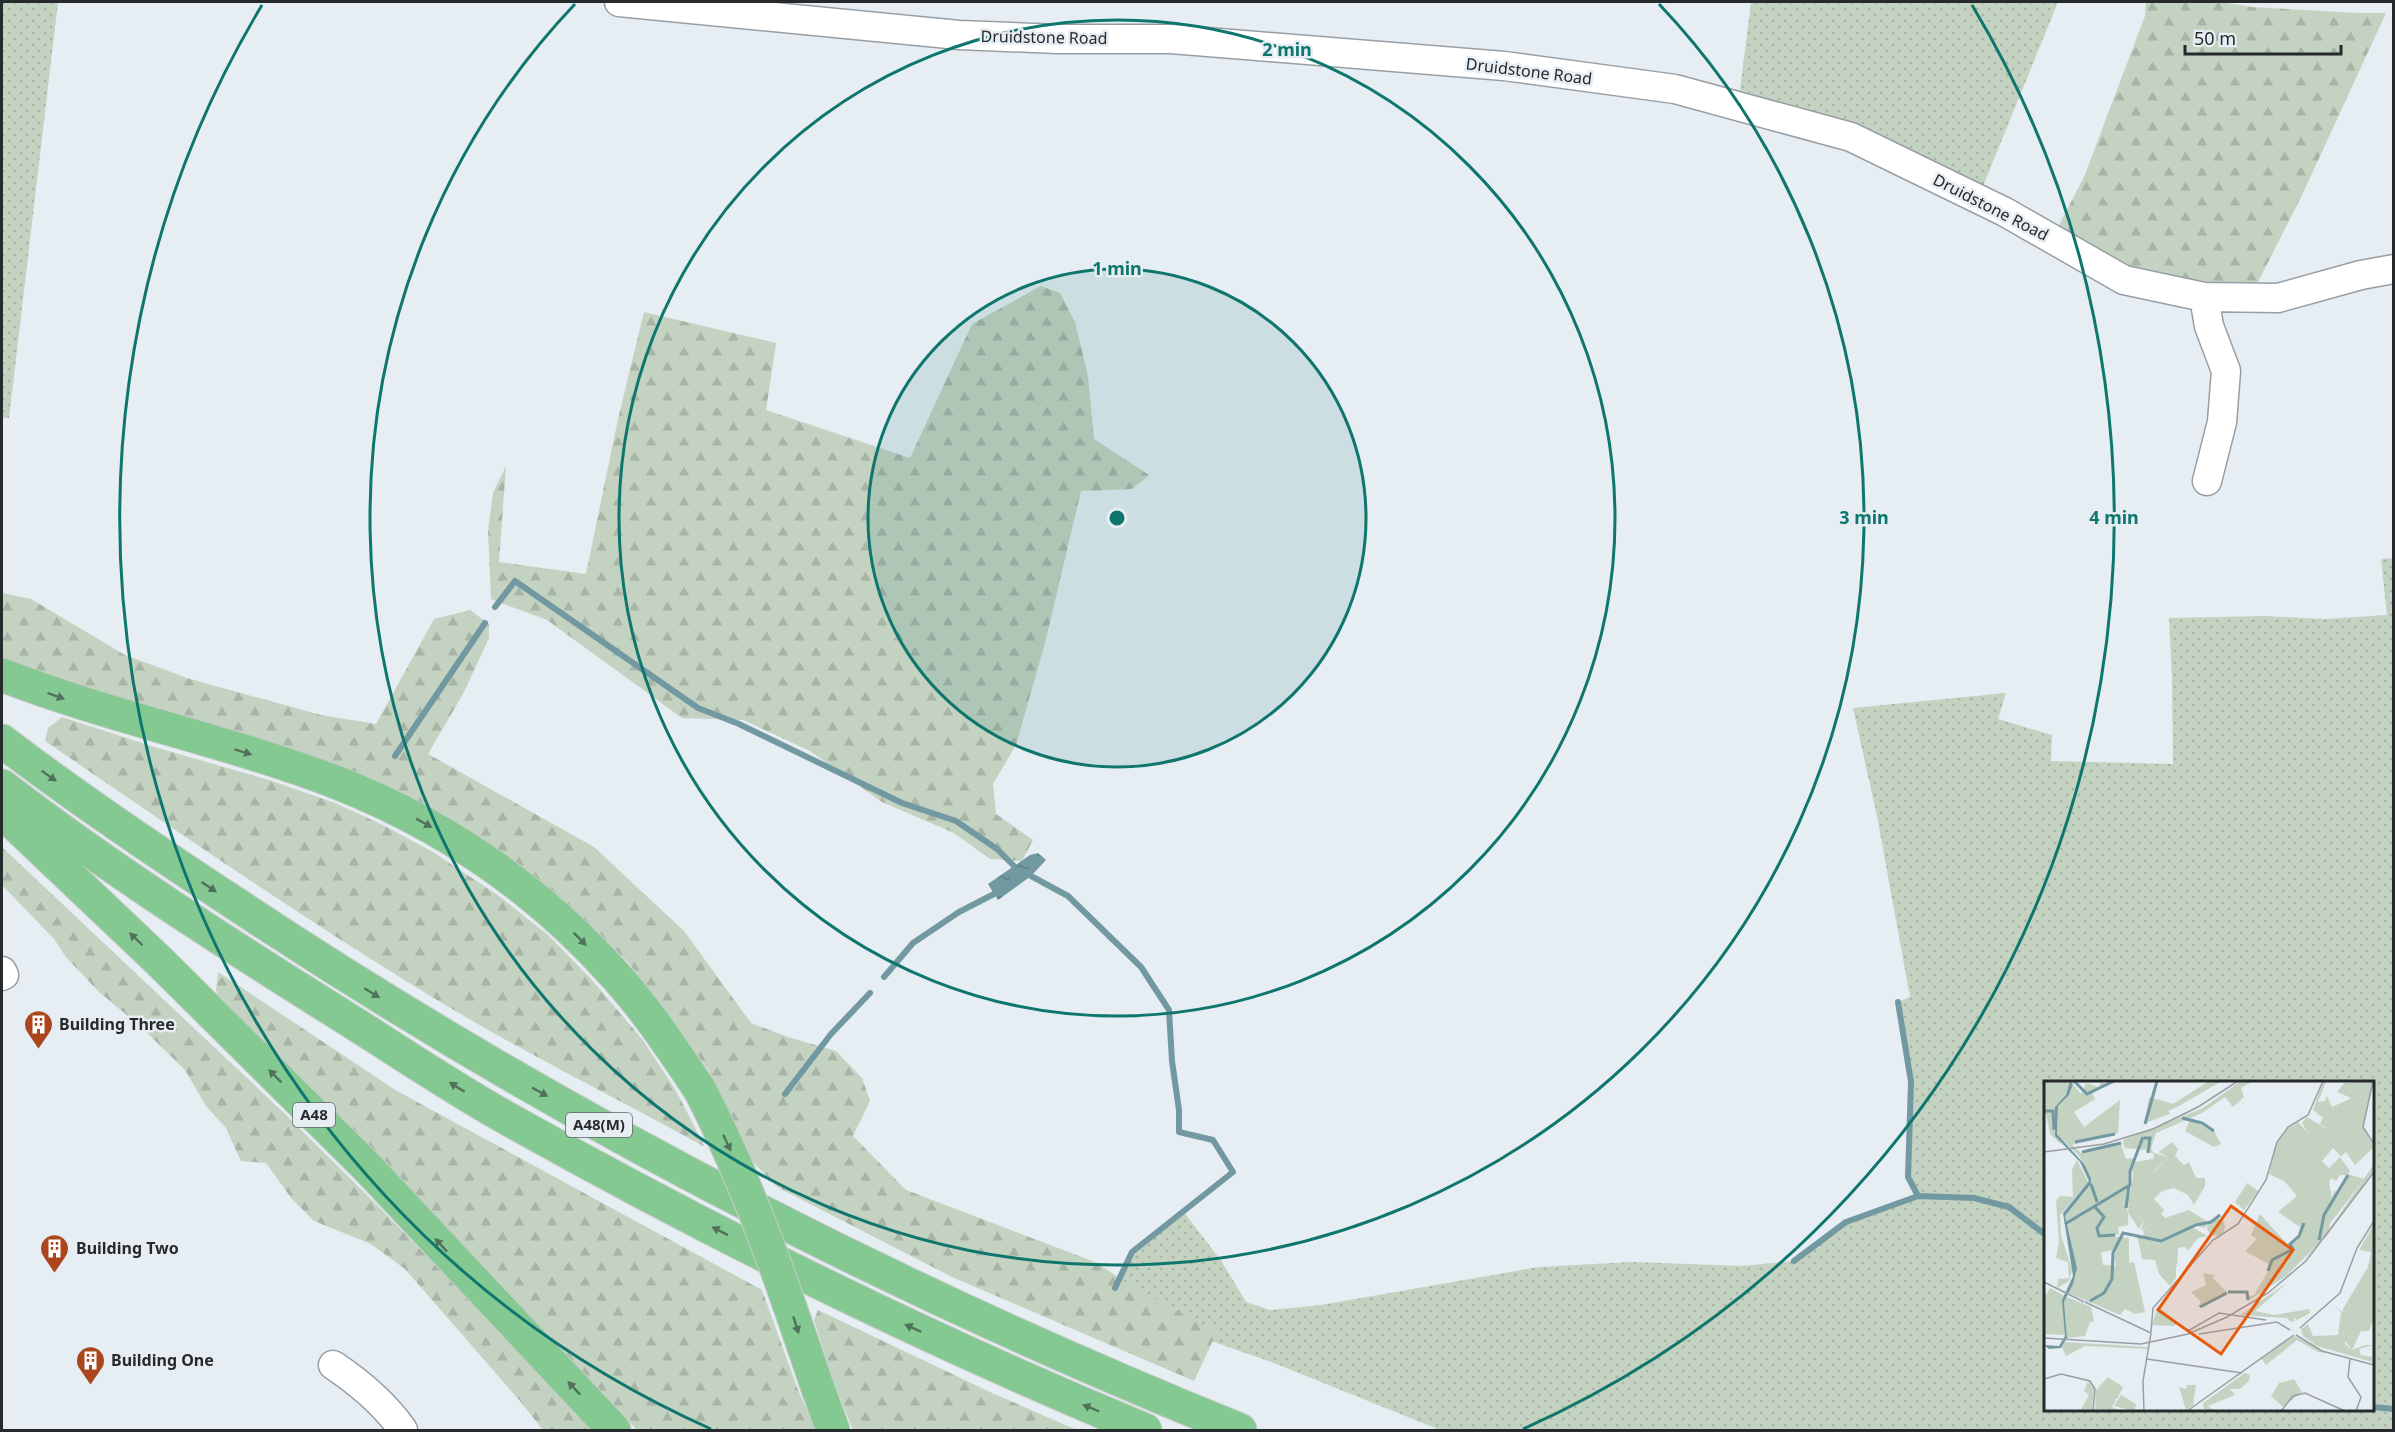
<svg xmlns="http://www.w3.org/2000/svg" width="2395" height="1432" viewBox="0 0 2395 1432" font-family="'Noto Sans',sans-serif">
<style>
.grass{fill:url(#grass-dots);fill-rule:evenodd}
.forest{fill:url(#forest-firs)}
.water{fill:url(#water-ripples)}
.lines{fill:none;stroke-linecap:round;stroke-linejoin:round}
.stream{stroke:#7299a1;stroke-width:6}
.minor-casing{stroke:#989fa4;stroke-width:31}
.highway-casing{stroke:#cbcccc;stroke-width:35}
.minor{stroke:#fff;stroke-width:28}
.highway{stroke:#85c992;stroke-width:33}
.highway-bridge-casing{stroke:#cbcccc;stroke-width:35;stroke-linecap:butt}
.highway-bridge{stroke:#85c992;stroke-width:33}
.oneway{fill:#51725a}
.ring{fill:none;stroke:#0f766e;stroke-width:3}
.labels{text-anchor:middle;stroke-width:5;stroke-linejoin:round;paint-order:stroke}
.shield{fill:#e6edf3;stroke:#606468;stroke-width:1.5}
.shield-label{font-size:15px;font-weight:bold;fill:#272a2c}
.street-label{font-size:16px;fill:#272a2c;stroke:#e6edf3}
.poi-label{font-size:16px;font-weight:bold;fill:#272a2c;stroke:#e6edf3;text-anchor:start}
.inset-river{fill:none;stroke:#7299a1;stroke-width:3}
.inset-road{fill:none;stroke:#9a9fa3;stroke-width:1.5}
.view{fill:#e8590c;fill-opacity:0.15;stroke:#e8590c;stroke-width:3}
.inset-edge{fill:none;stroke:#272a2c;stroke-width:3}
.centre{fill:#0f766e;stroke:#e6edf3;stroke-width:3}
.ring-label{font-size:18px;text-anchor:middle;font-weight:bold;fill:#0f766e;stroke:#e6edf3;stroke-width:5;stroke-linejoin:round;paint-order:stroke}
</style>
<defs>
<pattern id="grass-dots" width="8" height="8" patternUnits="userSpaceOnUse" patternTransform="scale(1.5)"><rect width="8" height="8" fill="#c3d2c1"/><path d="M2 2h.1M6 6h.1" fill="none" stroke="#a8b4a6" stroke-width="1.8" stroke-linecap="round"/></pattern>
<pattern id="forest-firs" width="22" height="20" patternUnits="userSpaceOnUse" patternTransform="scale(1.5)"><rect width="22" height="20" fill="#c3d2c1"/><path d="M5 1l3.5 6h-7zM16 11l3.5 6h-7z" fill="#a8b4a6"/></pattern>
<pattern id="water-ripples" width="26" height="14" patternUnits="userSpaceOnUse" patternTransform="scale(1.5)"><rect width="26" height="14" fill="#7299a1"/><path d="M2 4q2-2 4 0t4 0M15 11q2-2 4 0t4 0" fill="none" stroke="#5e7d83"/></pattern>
</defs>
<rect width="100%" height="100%" fill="#e6edf3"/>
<path class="grass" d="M2,2H58L9,418H2Z
M1751,2H2058L1983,186L1842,123L1740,90Z
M2393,558V1430H1440L1274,1363L1194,1335L1115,1288L1132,1252L1183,1211L1222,1262L1246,1302L1270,1310L1321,1305L1539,1267L1631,1262L1743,1266L1794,1261L1846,1222L1917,1196L1908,1177L1911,1082L1898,1002L1910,997L1877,816L1853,708L2006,693L1998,719L2052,735L2051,761L2173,764L2172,677L2169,618L2264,616L2325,619L2387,615L2381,559ZM2046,1082H2372V1410H2046Z"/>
<path class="forest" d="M2146,2H2221L2252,7L2357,13H2386L2302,195L2256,286L2205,288L2130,272L2057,229L2084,177L2145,16Z
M1041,286L1060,293L1075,322L1088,376L1094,439L1149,475L1132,489L1081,491L1046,639L1016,745L993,784L996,814L1033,840L1022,861L990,859L954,833L882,802L810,751L743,720L682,718L547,620L491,599L488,530L493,493L506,466L499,562L586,574L618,419L644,312L776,343L766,410L910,458L972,324Z
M2,593L31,599L125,655L190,679L321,715L376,724L434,619L470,610L489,624V638L463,694L428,754L594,847L684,931L751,1023L788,1037L836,1051L862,1078L870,1101L853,1136L906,1190L1095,1262L1133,1287L1217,1332L1194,1381L952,1277L777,1187L749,1158L709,1071L628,962L543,883L441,813L344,770L119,699L2,659Z
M62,717L148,745L272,781L335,803L383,825L433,852L499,896L548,935L592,980L642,1039L675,1089L705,1147C612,1096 517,1049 427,994C296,914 171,827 45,741L48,728Z
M2,847L284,1113L379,1207L596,1430H543L520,1401L405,1269L371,1244L314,1221L292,1199L266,1163L241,1161L226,1128L206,1106L185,1070L140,1026L99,992L66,957L54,939L2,885Z
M218,972L397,1091L762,1290L798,1390L816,1430H637L358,1136L220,1003L216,990Z
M818,1310L992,1393L1077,1430H853L833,1381L814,1320Z"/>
<path class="water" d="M1038,853L1046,860L1031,876L998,900L988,884L1030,855Z"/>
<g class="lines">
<path class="stream" d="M495,607L515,581L698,708L739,724L902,803L956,821L997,849L1014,866
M395,756L485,623
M1031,876L1068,896L1141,967L1169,1010L1172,1061L1179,1110V1132L1213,1140L1233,1172L1132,1252L1115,1288
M884,977L913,943L959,912L994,894
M1898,1002L1911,1082L1908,1177L1918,1196
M785,1094L831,1034L870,993
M1794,1261L1846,1222L1918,1196L1974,1198L2009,1207L2046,1235
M2372,1407L2394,1409"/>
<defs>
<path id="minor" d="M619,2L959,35L1058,39H1171L1504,66L1675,89L1851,137L2005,212L2124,280L2204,297L2278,298L2361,275L2394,269
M2204,297L2209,326L2226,371L2222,422L2207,481
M2,971L4,975L2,976
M333,1365C360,1383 384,1403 403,1430"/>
<path id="highway" d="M2,675C110,717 225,740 333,781C441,823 537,888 614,974C647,1010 673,1050 700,1090
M2,741C79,800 161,855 242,908C556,1116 891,1289 1240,1430
M2,786C110,869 226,943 341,1015C397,1050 452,1088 510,1120C715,1235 928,1340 1145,1430
M2,812L157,959L367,1167L614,1430
M817,1386L833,1430"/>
</defs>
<use href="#minor" class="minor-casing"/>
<use href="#highway" class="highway-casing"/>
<use href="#minor" class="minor"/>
<use href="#highway" class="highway"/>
<defs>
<path id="highway-bridge" d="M700,1090C749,1185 783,1285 817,1386"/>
</defs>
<use href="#highway-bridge" class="highway-bridge-casing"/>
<use href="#highway-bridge" class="highway-bridge"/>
</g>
<defs><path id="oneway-solid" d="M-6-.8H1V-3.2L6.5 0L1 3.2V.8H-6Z" transform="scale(1.5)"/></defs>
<g class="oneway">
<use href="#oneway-solid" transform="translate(56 696) rotate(20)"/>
<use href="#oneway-solid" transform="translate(243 752) rotate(17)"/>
<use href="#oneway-solid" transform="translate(49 776) rotate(35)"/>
<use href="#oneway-solid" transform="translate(424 823) rotate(29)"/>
<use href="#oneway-solid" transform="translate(209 887) rotate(34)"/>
<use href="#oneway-solid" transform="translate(136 939) rotate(-136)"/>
<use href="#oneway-solid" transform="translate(580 939) rotate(45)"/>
<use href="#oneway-solid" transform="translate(372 993) rotate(32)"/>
<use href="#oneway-solid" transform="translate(275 1076) rotate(-135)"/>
<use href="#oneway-solid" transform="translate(457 1087) rotate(-148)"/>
<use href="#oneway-solid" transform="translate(540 1092) rotate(29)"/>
<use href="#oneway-solid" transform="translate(727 1143) rotate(65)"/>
<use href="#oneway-solid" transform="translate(720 1231) rotate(-153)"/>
<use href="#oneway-solid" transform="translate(441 1245) rotate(-133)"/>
<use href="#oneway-solid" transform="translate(796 1325) rotate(72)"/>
<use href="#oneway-solid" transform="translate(913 1328) rotate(-155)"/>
<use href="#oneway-solid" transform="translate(574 1388) rotate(-133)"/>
<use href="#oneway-solid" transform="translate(1091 1408) rotate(-157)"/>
</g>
<circle cx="1117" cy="518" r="249" fill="#0f766e" fill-opacity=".12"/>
<g class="ring">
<circle cx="1117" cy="518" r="249"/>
<circle cx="1117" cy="518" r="498"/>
<path d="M1659 4A747 747 0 1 1 575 4"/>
<path d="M711 1429A997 997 0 0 1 262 5M1972 5A997 997 0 0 1 1523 1429"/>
</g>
<defs>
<symbol id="building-pin" viewBox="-11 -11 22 30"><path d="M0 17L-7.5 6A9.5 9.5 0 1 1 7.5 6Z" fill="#ab451c" stroke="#e6edf3"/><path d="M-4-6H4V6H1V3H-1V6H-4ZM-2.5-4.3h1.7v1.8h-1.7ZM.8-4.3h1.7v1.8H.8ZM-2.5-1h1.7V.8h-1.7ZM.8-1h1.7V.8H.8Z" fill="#fff"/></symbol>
</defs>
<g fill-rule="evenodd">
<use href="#building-pin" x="22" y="1008" width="33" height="45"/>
<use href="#building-pin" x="38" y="1232" width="33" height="45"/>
<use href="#building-pin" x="74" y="1344" width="33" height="45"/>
</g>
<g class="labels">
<g class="shield">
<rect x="293" y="1103" width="42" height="24" rx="4.5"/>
<rect x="566" y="1113" width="66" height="24" rx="4.5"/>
</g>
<g class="shield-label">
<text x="314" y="1120">A48</text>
<text x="599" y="1130">A48(M)</text>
</g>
<g class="street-label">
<text transform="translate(1044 37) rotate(1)" y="6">Druidstone Road</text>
<text transform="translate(1529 71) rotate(7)" y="6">Druidstone Road</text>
<text transform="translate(1991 207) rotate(27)" y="6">Druidstone Road</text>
</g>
<g class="poi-label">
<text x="59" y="1030">Building Three</text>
<text x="76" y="1254">Building Two</text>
<text x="111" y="1366">Building One</text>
</g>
</g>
<g transform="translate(2044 1081)">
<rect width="330" height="330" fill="#e6edf3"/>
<path d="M0,0H26L22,14L12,25L0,23ZM165,0H178L133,26L129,23ZM329,0L319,46L330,66L311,84L302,71L297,75L289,67L278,80L285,87L296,76L306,90L304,93L320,98L284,145L286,137L295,129L291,120L280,134L273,133L263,142L270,167L242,195L204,220L203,215L210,214L224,190V183L201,170L213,158L207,154L216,133L244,164L256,154V146L234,131L253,115L240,100L225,93L232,64L242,49L254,41L264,52L258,42L263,36L286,50L307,17L293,11L300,2ZM296,94H304L296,111L290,110L288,117L285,101L287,97L292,100ZM57,1L64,4L48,12L51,18L30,31L40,46L76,19L74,52L28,64L37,72L77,63L82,78L92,77L91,81L109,78L110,72L124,76L105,95L89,98V92L85,85L84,144L74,146L75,153L68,155L85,157V182L90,181L101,231L91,233L81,228L76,234L24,212L33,187L21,135L46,105L47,97L35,75L13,53L14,25L25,14L29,3L37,13L42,2L55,6ZM76,157L70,177L72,185L59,184L57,171L70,169ZM107,53L102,69L81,67L79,62ZM33,79L44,101L16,134L17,154L28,189L25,200L13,207L14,198L25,197L24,181L12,177L15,161L12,120L16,115L29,116L28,89ZM203,102L214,110L200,129L191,121ZM84,121L92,125L89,128L100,140L95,148L83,130ZM163 146a9 9 0 1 1 18 0a9 9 0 1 1-18 0ZM112,138L125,149L100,155L99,149ZM330,143V237L325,250H317L308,269L299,257V228L324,186L327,171L315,169ZM150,147L163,155L154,157L144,170L136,159ZM112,162L121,167L129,163L132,168V197L126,205L115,193L111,179L98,178L95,163ZM6,207L19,214L21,254L0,253V217ZM23,216L47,226L50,241H46L41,255L23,257L20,221ZM114,225L133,242L130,245L108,244ZM64,296L79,306L73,318H69L72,319L68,326L75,330H51L52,309ZM250,298L258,311L239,326L227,315L235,302ZM44,300L50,307L48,330H36L45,314L40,310ZM143,304H152L149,324L142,329L135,306L142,308Z" fill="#c3d2c1" fill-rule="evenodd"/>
<path d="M197,0H209L197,7L200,16L189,26L181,16L158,32L112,52L107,67L110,73L102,70L107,53L80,62L79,59L159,27ZM279,0L282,1L274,21L281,20L283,15L288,26L308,17L286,50L276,43L279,37L269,29ZM105,16L130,23L133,26L124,30L126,33L101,42ZM0,23L12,25L10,49L18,64L6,53ZM146,39L170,50L177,63L170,66L141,50ZM128,61L134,68L131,75L140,84L145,81L152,97H161V105L150,124L144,114L130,107L118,110L110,118L120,129L117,133L121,137L145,129L164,141L161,147L150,144V150L136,159L141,166L134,167L133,187L129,163L121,167L112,162L95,163L93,156L124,149L112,138L97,150L100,140L89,128L92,125L84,121L89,98L110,91L124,76L115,71ZM330,83V89L285,152L257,183L270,167L261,149L263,142L273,133L280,134L291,119L295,128L293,134L286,137L285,149ZM159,192L170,194L169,197L183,211L155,226L150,222L154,225L157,221L147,211L162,204ZM243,202L211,230L230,234L265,228L266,232L253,239L250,236L251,240L246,241L243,237L196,234ZM290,225L299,231L301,263L308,269L322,264H330L315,268L317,274L328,276V281L273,265L259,255L257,248L264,243L269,255L294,254L297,231ZM250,255L283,272L274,271L253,259L222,284L218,278ZM21,261L104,266V268L41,265L22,275L18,266ZM201,292L206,294L205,300L196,308H186L191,314L164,325L170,330L160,328L159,322Z" fill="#c3d2c1"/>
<path d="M77,314L92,323L91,330L70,325Z" fill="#c3d2c1"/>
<path d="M26,0L29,3L25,14L14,25L13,53L40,83L47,97V103L21,135L33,187L29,203L20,221L23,257L17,267L5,268L0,264L15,265L21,255L18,219L29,195L19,132L45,100L36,81L11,55V26L22,14Z" fill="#7299a1"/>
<path class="inset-river" d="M30,0L43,13L70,0M0,30H9L10,49M138,37L158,42L170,50M101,43L113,0M100,57H106L104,72M31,61L71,53M38,71L77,62M47,103L53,121M50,125L60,136L53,147L55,155L71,154M82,127L85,105M21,143L86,104V90L99,56M275,159L280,134L304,94M224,190L228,179L249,168L246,163L255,155L260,142M184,211H203L204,219M46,220L60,212L68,198L69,172L79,152L117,160L152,144L167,141L176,134M156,226L183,212"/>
<path class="inset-road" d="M329,0L319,46L330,63M0,71L60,63L109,48L154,26L194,0M0,201L40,221M41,221L107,252L99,300L100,330M256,247L296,212L313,167L330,140M144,250L175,232L222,239M107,251L109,227L169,159L194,143L222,99L233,61L244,46L264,34L279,0M155,253L233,241L246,249M252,254L278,270L330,284M0,257L97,263L144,253L183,236L224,212L262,180L330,91M103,278L198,292M306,278L304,296L317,316L312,330M0,298L17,293L46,300L51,308L49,330M143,330L250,254M237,330L249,315L261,312L301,330"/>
<path class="view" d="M187,125L249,169L177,273L114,229Z"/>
<rect width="330" height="330" class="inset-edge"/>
</g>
<circle cx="1117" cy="518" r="9" class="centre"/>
<g class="ring-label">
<text x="1287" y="56">2 min</text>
<text x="1117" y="275">1 min</text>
<text x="1864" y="524">3 min</text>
<text x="2114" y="524">4 min</text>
</g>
<rect width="2395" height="1432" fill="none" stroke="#272a2c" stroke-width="6"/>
<path d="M2185 45v9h156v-9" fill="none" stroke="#272a2c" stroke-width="3"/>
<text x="2194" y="45" font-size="18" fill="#272a2c" stroke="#e6edf3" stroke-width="4.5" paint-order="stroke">50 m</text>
</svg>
